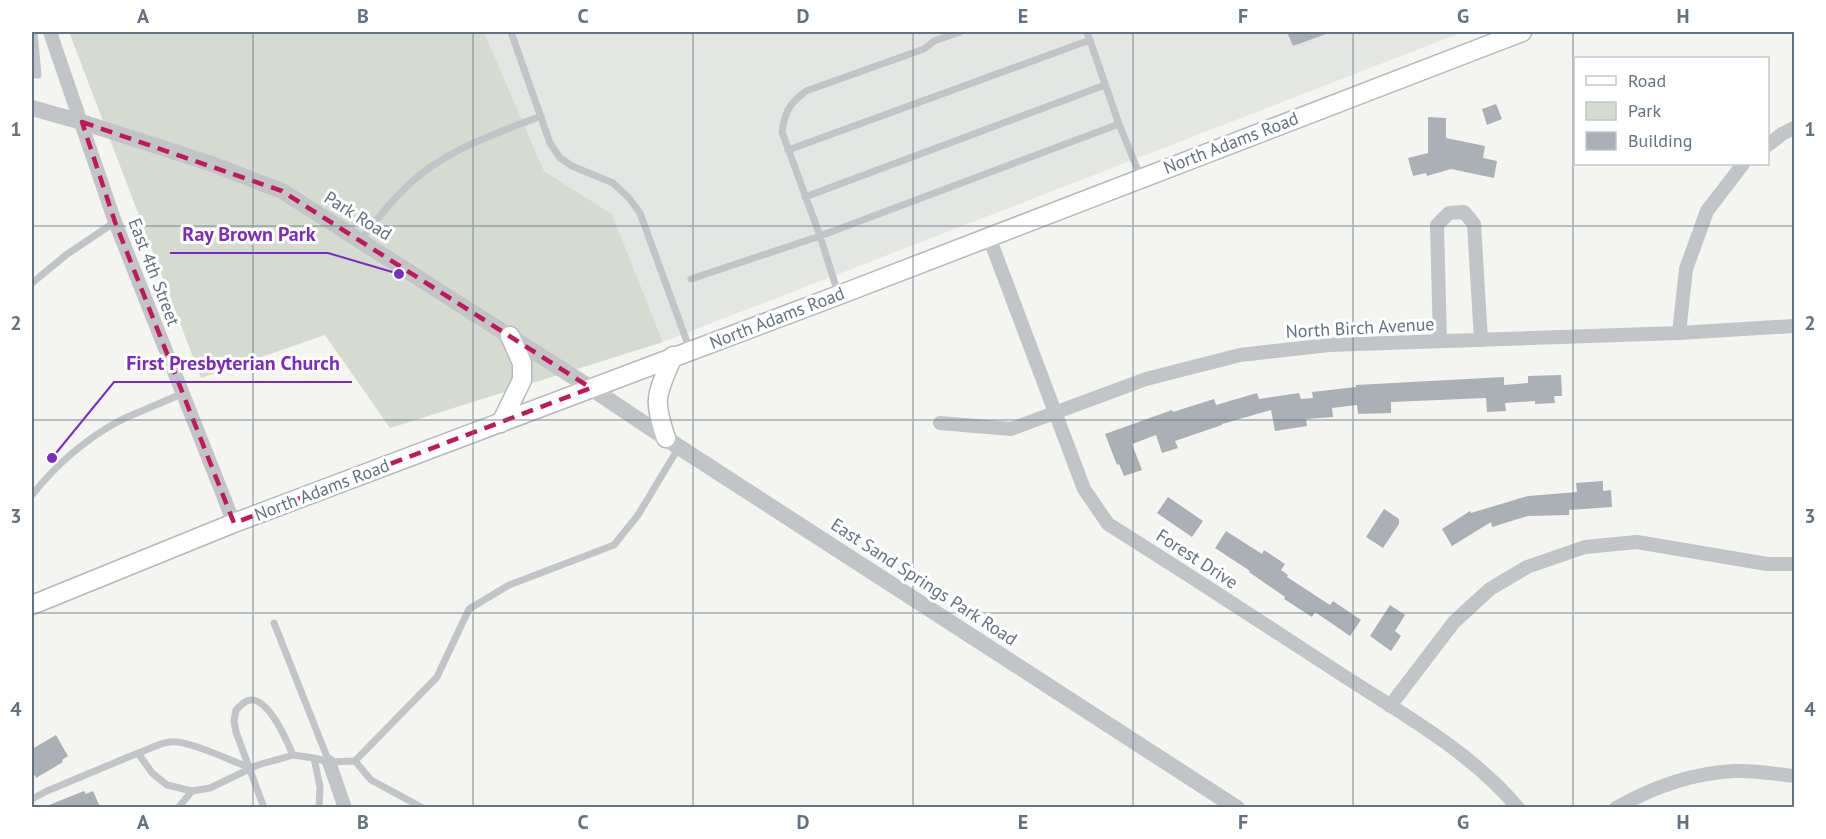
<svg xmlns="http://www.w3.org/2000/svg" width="1826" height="839" viewBox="0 0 1826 839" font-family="'PT Sans',sans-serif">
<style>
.built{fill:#e4e6e4}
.green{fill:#d5dbd1}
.building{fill:#aab0b6}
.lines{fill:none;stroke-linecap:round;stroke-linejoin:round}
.secondary-casing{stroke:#b4b8bc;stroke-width:21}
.service{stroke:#c1c5c8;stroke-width:7}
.minor{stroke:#c1c5c8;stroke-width:14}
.tertiary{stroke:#c1c5c8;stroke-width:16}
.secondary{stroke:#fff;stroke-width:18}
.marked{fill:none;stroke:#c2185b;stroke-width:4.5;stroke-dasharray:12 8;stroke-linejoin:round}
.grid{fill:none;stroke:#637281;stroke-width:1.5;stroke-opacity:0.55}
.labels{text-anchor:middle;stroke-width:6;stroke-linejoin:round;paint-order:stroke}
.street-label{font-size:18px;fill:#637281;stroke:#fff}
.leader{fill:none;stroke:#7b2cbf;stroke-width:2}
.callout-dot{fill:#7b2cbf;stroke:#fff;stroke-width:2}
.callout-label{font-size:20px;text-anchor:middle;font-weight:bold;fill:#7b2cbf;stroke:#fff;stroke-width:6;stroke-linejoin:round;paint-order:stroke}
.neatline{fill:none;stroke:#637281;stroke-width:2}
.grid-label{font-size:20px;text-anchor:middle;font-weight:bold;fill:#637281}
</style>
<rect width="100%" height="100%" fill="#f4f4f0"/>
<path class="built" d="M484,32H1463L663,342L612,214L544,171Z"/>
<path class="green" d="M69,32H484L544,171L612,214L663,342L390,428L325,335L201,378Z"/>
<path class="building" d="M1287,32H1329V33L1293,46Z
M1496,104L1502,119L1487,125L1482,109Z
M1428,117L1446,118V138L1485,146L1483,158L1497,161L1494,178L1451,169L1427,176L1426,173L1413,176L1408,158L1428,153Z
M1561,375L1562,396H1554L1555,403L1535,404V401L1505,403L1506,411L1487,412L1486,398L1391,402V413L1358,414L1357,405L1332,408L1333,417L1306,419L1307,426L1275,431L1271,410L1222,424V425L1175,441L1178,448L1162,453L1156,435L1132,444L1142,470L1124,476L1119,464L1117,465L1105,434L1172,410L1173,412L1214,399L1216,405L1257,393L1259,399L1299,393L1301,399L1313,398L1312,392L1356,387V385L1504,377V385L1528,383V376Z
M1603,481V491L1611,490L1612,507L1569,510V515L1528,516L1492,527L1491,522L1452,546L1442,529L1470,511L1471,513L1528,496L1577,492L1576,483Z
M1168,497L1203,521L1192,537L1157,513Z
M1384,509L1399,519V524L1383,548L1366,537Z
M1226,531L1262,554L1264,550L1285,564L1281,570L1288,575L1287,577L1330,605L1333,601L1361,620L1350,636L1315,612L1312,617L1284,599L1285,597L1249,572L1250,571L1215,548Z
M1390,605L1405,615L1395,631L1401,636L1391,651L1370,636Z
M56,735L68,756L62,760L63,762L36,778L35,775L32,777V749Z
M84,791L86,794L93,791L100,807H44Z"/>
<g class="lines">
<defs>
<path id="secondary" d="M501,423L522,380V363L510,336
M666,438C652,397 657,395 673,356
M32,605L234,523L839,295L1522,32"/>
</defs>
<use href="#secondary" class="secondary-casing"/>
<path class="service" d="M511,32L550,143L560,158L572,166L613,183L629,198L640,213L690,350
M960,32L934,41L924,49L806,91C789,104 785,111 782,132L820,236L1119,124
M1087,32L1119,124L1141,178
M32,74L38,75L34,32
M788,150L1090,40
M805,197L1105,85
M361,239C383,212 405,183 435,164C467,143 505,130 541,116
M691,279L820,236L838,293
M32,283L66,255L115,222
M32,495C55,466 86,439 119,421C140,411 162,403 183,393
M274,623L329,762
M314,758L320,787L319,808
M355,761L371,780L423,808
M251,768C231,761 189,740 170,742C159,743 148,750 138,753L152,773L167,785L192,791L210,788L258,765L293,755L314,758L329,762L355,761L437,677L469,609L509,585L614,545L638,515L679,447
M32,799L47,791L138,753
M178,808L192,791
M264,808L236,732L234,721L236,710C240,706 245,700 251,700C269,699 287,741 293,755"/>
<path class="minor" d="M50,32L115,222L234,523
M1768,145L1782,134L1794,128
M989,237L1084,489L1108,524C1188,574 1267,626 1347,678C1406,716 1472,753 1518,808
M1679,333L1686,269L1707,211L1743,164
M1440,341L1437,225L1449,213L1464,212L1474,224L1481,340
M940,423L1011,429L1146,379L1240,355L1329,345L1679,333L1794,326
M1390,706L1454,622L1490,589L1527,567L1585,547L1637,542L1767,564H1794
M329,762L345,808
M1616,808C1653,787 1692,773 1734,771C1754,770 1775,774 1794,776"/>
<path class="tertiary" d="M32,108L82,122L212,164L282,191L591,388L679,447L1237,808"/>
<use href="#secondary" class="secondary"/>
</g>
<path class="marked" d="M82,122L282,191L591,388L234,523L115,222Z"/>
<path class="grid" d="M253,32V808M473,32V808M693,32V808M913,32V808M1133,32V808M1353,32V808M1573,32V808M32,226H1794M32,420H1794M32,613H1794"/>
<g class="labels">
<g class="street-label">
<text transform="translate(1231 143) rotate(-21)" y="6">North Adams Road</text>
<text transform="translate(358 216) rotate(32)" y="6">Park Road</text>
<text transform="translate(154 272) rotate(69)" y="6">East 4th Street</text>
<text transform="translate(777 318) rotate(-21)" y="6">North Adams Road</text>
<text transform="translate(1360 328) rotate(-3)" y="6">North Birch Avenue</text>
<text transform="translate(322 490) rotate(-21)" y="6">North Adams Road</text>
<text transform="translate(1197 559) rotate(33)" y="6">Forest Drive</text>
<text transform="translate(924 582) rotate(33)" y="6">East Sand Springs Park Road</text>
</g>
</g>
<path class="leader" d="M399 274L328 253H170M52 458L114 382H352"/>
<g class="callout-dot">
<circle cx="399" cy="274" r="6"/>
<circle cx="52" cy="458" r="6"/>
</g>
<g class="callout-label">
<text x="249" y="241">Ray Brown Park</text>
<text x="233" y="370">First Presbyterian Church</text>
</g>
<rect width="1826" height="839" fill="none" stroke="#ffffff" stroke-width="66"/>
<rect x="1574" y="57" width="195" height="108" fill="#ffffff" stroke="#c1c7cd" stroke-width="1.5"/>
<rect x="1586" y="76" width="30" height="9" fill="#ffffff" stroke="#c1c7cd" stroke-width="1.5"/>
<text x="1628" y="87" font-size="18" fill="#637281">Road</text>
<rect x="1586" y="102" width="30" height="18" fill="#d5dbd1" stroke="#c1c7cd" stroke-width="1.5"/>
<text x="1628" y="117" font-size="18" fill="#637281">Park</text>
<rect x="1586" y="132" width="30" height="18" fill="#aab0b6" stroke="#c1c7cd" stroke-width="1.5"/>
<text x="1628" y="147" font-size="18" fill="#637281">Building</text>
<rect x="33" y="33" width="1760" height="773" class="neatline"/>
<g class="grid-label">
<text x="143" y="23">A</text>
<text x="363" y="23">B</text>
<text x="583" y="23">C</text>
<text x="803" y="23">D</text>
<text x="1023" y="23">E</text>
<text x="1243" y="23">F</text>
<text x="1463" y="23">G</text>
<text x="1683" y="23">H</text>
<text x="16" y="136">1</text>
<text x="1810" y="136">1</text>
<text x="16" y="330">2</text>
<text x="1810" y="330">2</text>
<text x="16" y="523">3</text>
<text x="1810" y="523">3</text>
<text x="16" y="716">4</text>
<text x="1810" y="716">4</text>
<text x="143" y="829">A</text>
<text x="363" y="829">B</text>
<text x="583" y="829">C</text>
<text x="803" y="829">D</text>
<text x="1023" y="829">E</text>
<text x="1243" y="829">F</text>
<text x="1463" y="829">G</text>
<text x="1683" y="829">H</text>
</g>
</svg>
